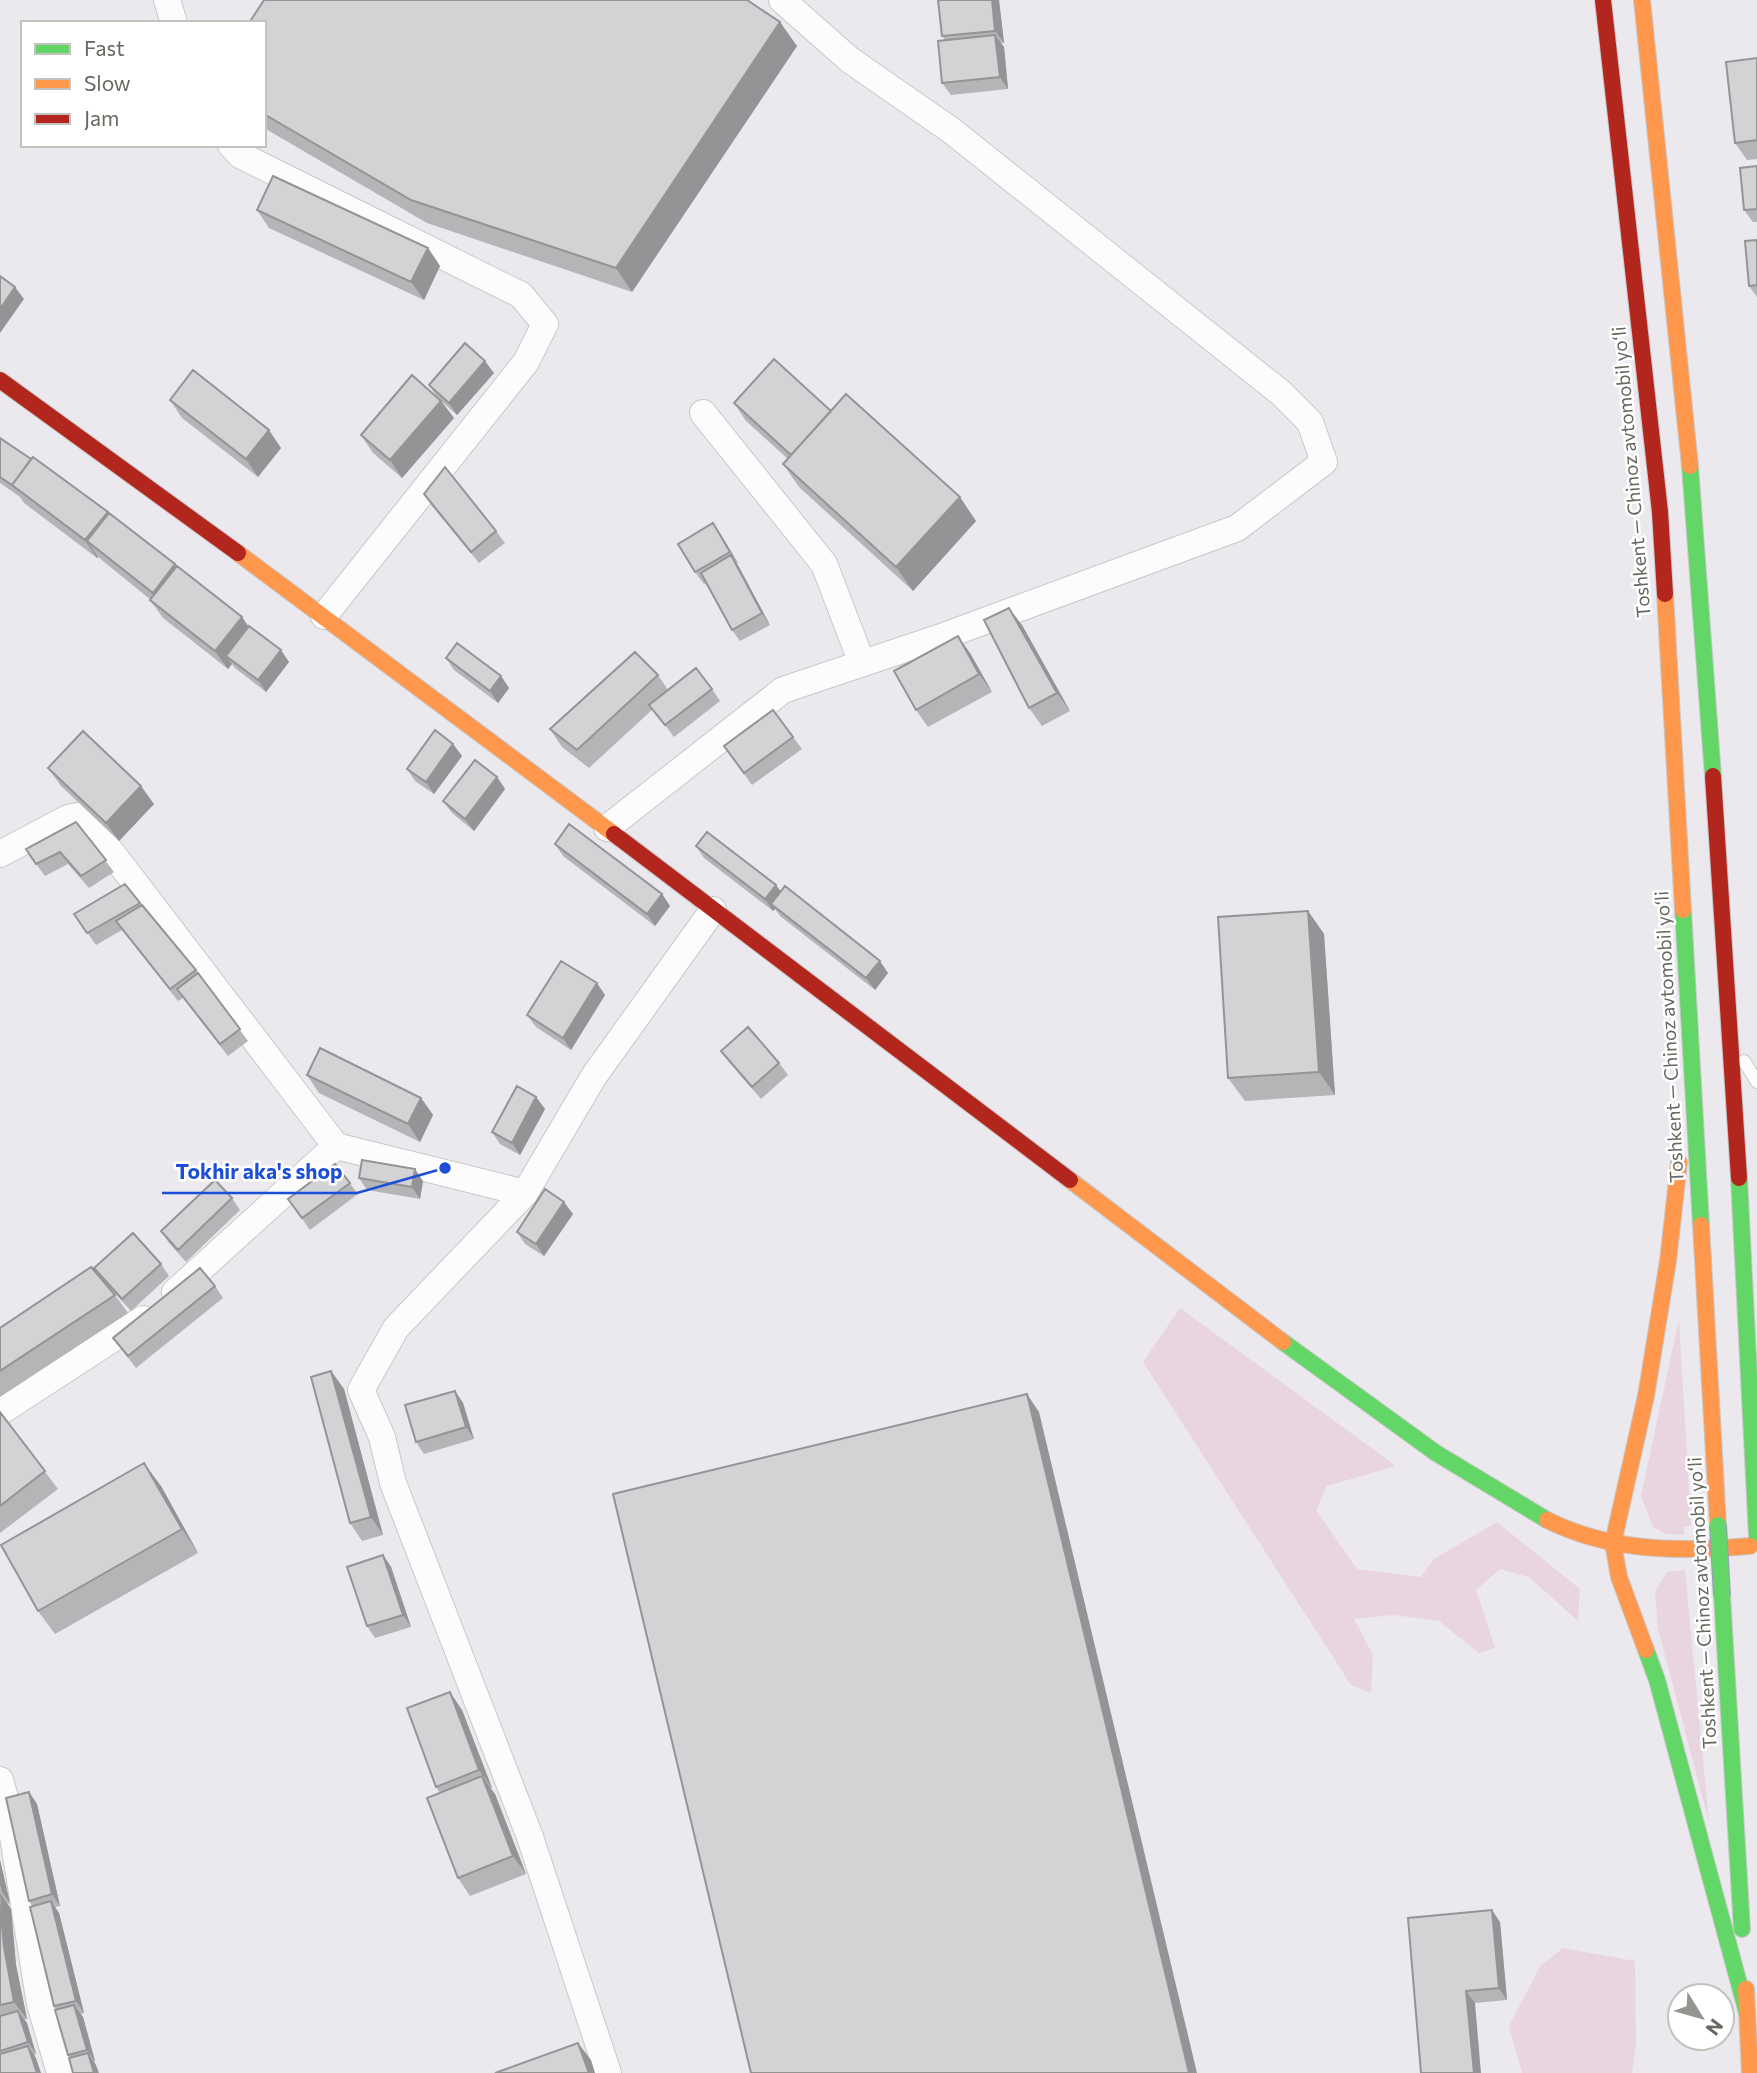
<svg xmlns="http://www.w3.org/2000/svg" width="1757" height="2073" viewBox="0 0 1757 2073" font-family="Commissioner,sans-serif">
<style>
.green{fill:#e9d5e0}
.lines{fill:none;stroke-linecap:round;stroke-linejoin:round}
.lane-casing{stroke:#c8c8c8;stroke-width:14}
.street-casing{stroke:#c8c8c8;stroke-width:28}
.fast-casing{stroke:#c8c7c7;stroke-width:18}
.slow-casing{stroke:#c8c7c7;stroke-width:18}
.jam-casing{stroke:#c8c7c7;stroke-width:18}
.lane{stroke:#fcfcfc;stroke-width:12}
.street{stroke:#fcfcfc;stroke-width:26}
.fast{stroke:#63d668;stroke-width:16}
.slow{stroke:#ff974d;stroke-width:16}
.jam{stroke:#b3261e;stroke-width:16}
.fast-bridge-casing{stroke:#a195c7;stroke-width:18;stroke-linecap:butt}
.fast-bridge{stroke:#63d668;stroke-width:16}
.wall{fill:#b5b5b8}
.shaded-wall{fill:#949496}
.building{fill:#d3d3d6;stroke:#949496;stroke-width:2}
.labels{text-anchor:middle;stroke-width:5;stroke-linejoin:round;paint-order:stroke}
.street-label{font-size:19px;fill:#66675e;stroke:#fff}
.leader{fill:none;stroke:#1d4ed8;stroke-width:2.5}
.callout-dot{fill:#1d4ed8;stroke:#fff;stroke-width:2.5}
.callout-label{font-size:21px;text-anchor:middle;font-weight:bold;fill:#1d4ed8;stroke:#fff;stroke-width:5;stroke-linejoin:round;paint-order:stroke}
</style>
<rect width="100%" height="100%" fill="#ebe9ee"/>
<path class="green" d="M1180,1308L1396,1466L1327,1486L1316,1510L1357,1569L1421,1577L1434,1559L1497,1522L1580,1589L1578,1621L1529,1577L1500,1569L1476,1590L1495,1648L1479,1653L1439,1621L1393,1615L1354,1619L1373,1655L1371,1693L1351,1685L1143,1362Z
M1679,1319L1691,1525L1684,1527V1535L1666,1534L1653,1527L1641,1496Z
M1685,1570L1709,1822L1658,1629L1655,1592L1667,1572Z
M1563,1948L1635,1961L1636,2044L1632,2073H1522L1509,2026L1541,1965Z"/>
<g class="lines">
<defs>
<path id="lane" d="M1744,1061L1757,1082"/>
<path id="street" d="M167,0L174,23
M231,145L240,155L521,295L545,324L526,362L324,616
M703,413L824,564L862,663
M607,828L783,690L944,636L1237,528L1324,462L1310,422L1281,393L952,131L850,60L782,0
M0,854L68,818L83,815L336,1146
M175,1292L336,1146L525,1193
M0,1412L143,1319
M0,1780L9,1812L40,2004L60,2073
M608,2073L530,1837L393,1483L382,1437L361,1390L396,1328L525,1193L594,1076L713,910"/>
<path id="fast" d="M1690,466L1713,776
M1683,910L1701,1225
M1739,1178L1757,1537
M1283,1342L1436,1453L1547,1520
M1722,1596L1742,1929
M1646,1650L1657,1680L1747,2013"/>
<path id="slow" d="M1642,0L1690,466
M238,553L614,834
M1665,594L1683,910
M1070,1180L1283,1342
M1701,1225L1718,1525
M1547,1520C1611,1552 1680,1552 1750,1546
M1646,1650L1619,1577L1613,1543L1646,1396L1668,1261L1679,1162
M1746,1989L1750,2073"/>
<path id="jam" d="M1603,0L1660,512L1665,594
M0,380L238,553
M1713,776L1739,1178
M614,834L1070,1180"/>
</defs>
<use href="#lane" class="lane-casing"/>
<use href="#street" class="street-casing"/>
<use href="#fast" class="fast-casing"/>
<use href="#slow" class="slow-casing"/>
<use href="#jam" class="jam-casing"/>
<use href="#lane" class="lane"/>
<use href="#street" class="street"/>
<use href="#fast" class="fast"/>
<use href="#slow" class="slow"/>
<use href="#jam" class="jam"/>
<defs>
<path id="fast-bridge" d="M1718,1525L1722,1596"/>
</defs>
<use href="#fast-bridge" class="fast-bridge-casing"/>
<use href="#fast-bridge" class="fast-bridge"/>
</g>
<path class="wall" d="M938,0H999L1004,43H1001L1004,47L1008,89L951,95L942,83L945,40L942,36Z
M264,23L797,46L632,292L427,223L264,128Z
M1757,58V159L1747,160L1735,143Z
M1757,166V222H1753L1744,210Z
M257,210L428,248L440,266L424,300L269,228Z
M1757,240V297L1749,286Z
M494,373L457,415L441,401L454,418L402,478L373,453L361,435L437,397L429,385Z
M170,400L281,448L258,477L182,418Z
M734,403L831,411L976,521L913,591L799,487L783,464L788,459L746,421Z
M0,438L108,512L176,567L242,617L249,627L289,662L266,692L235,668L232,664L228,669L163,618L150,600H151L98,557L97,558L24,503L20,497L0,483Z
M424,494L496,531L505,543L479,563L432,506Z
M713,523L738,563L737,564L770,625L740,641L732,630L706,583L704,584L695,572Z
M1022,625L1070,711L1042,726L1029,708Z
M970,653L992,692L928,727L916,710Z
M446,658L501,676L509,688L498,703L454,670Z
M658,675L668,690L712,689L720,701L674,737L653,709L589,768L562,747L550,729Z
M773,710L802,749L752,785L724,746Z
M453,744L462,756L434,794L415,781L407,769Z
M48,768L154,804L119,841L61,786Z
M497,777L505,789L474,831L452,813L443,801Z
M76,822L114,872L89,888L68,864L45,876L36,864Z
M555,844L662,894L670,906L655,926L563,856Z
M696,846L781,892L888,973L875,990L780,916L775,909L773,911L704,858Z
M125,884L196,970L248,1041L228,1056L183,998L178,1001L122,930L96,945L74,914Z
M1308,911L1324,934L1335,1095L1245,1101L1228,1078Z
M605,995L571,1050L536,1027L527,1015Z
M721,1051L779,1063L788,1075L761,1099L730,1063Z
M307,1075L421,1098L433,1115L420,1142L319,1093Z
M536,1097L545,1109L520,1155L500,1144L492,1132Z
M335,1164L358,1194L310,1230L288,1199Z
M359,1178L423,1181L420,1199L367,1190Z
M232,1198L240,1210L186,1262L169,1243L161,1231Z
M573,1214L544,1256L525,1244L517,1232Z
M161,1264L169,1276L131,1311L103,1280L94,1268Z
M215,1286L223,1298L136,1368L113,1338Z
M115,1295L128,1313L0,1397V1328Z
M331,1371L344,1389L383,1535L362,1541L350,1523Z
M455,1391L463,1403L474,1439L424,1454L416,1442Z
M0,1412L58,1489L0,1533Z
M161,1486L198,1553L55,1634L38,1611Z
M383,1555L391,1567L411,1627L375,1638L367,1626Z
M462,1710L492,1788H490L495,1794L526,1874L470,1896L458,1878L440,1793L436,1787Z
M29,1792L37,1804L60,1906L55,1907L59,1913L84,2013L81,2014L83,2017L95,2061L94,2062L96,2065L70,2058L68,2055L56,2010L54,2006L32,1906L29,1901Z
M0,1860L10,1903L8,1904L11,1909L16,1965L27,2019L24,2020L27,2023L36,2054L34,2055L36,2058L0,2073Z
M1500,1922L1507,2000L1475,2003L1421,2073Z"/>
<path class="shaded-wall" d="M992,0H999L1004,43L995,31Z
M780,22L797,46L632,292L616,268Z
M995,35L1004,47L1008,89L1000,77Z
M428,248L440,266L424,300L411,282Z
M15,287L24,299L0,333V309Z
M485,361L494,373L457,415L449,403Z
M441,401L454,418L402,478L390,460Z
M269,430L281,448L258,477L246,459Z
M960,497L976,521L913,591L896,567Z
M108,512L120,529L87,541L98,557L97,558L85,540Z
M713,523L721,535L738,563L730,552Z
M731,555L739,567L770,625L762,613Z
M175,564L187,582L165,611L153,593Z
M1009,608L1022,625L1070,711L1057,693Z
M242,617L254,635L226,656L232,664L228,669L215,651Z
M958,636L970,653L992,692L979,674Z
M281,650L289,662L266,692L258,680Z
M501,676L509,688L498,703L490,691Z
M453,744L462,756L434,794L426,782Z
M497,777L505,789L474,831L465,819Z
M141,786L154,804L119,841L106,823Z
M776,885L784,896L771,904L775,909L773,911L765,899Z
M662,894L670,906L655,926L647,914Z
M1308,911L1324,934L1335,1095L1319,1072Z
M880,961L888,973L875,990L866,978Z
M597,983L605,995L571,1050L563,1038Z
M536,1097L545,1109L520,1155L512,1143Z
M421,1098L433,1115L420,1142L408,1124Z
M415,1169L423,1181L420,1199L412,1187Z
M564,1202L573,1214L544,1256L536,1244Z
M331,1371L344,1389L383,1535L371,1517Z
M455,1391L463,1403L474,1439L466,1427Z
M1027,1394L1039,1412L1197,2073H1189Z
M144,1463L161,1486L198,1553L182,1529Z
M383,1555L391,1567L411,1627L403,1615Z
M450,1692L462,1710L492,1788L479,1770Z
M482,1776L495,1794L526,1874L513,1856Z
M29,1792L37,1804L60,1906L52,1894Z
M0,1860L10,1903L2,1892L0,1884Z
M0,1893L11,1909L16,1965L27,2019L14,2002L4,1947Z
M51,1901L59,1913L84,2013L76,2001Z
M1492,1910L1500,1922L1507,2000L1499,1988Z
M1466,1991L1475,2003L1481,2073H1474Z
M74,2005L83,2017L95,2061L87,2050Z
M18,2011L27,2023L36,2054L28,2042Z
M578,2043L591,2060L595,2073H589Z
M28,2046L36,2058L41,2073H37Z
M88,2053L96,2065L99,2073H94Z"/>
<path class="building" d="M264,0H747L780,22L616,268L411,200L264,114V23H249Z
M938,0H992L995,31L942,36Z
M995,35L1000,77L942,83L938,41Z
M1757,58V140L1735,143L1726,62Z
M1757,166V209L1744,210L1740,168Z
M273,176L428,248L411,282L257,210Z
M1757,240V285L1749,286L1745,241Z
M0,276L15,287L0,309Z
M465,343L485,361L449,403L429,385Z
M774,359L831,411L791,455L734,403Z
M193,370L269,430L246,459L170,400Z
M412,375L441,401L390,460L361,435Z
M846,394L960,497L896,567L783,464Z
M0,438L31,459L12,485L0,477Z
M33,457L108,512L85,540L12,485Z
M445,467L496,531L471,552L424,494Z
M109,513L175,564L153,593L87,541Z
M713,523L730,552L695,572L678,544Z
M731,555L762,613L732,630L701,573Z
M177,566L242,617L215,651L150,600Z
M1009,608L1057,693L1029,708L984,620Z
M249,626L281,650L258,680L226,656Z
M958,636L979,674L916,710L894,671Z
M457,643L501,676L490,691L446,658Z
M635,652L658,675L577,750L550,729Z
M696,668L712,689L665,725L649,705Z
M773,710L793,737L744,773L724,746Z
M435,730L453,744L426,782L407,769Z
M83,731L141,786L106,823L48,768Z
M475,760L497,777L465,819L443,801Z
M76,822L106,860L81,876L60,852L36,864L26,849Z
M569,824L662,894L647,914L555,844Z
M707,832L776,885L765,899L696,846Z
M125,884L140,903L87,933L74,914Z
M785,886L880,961L866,978L771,904Z
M142,905L196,970L170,989L116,921Z
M1308,911L1319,1072L1228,1078L1218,917Z
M561,961L597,983L563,1038L527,1015Z
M198,973L240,1029L220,1044L177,989Z
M748,1027L779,1063L752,1087L721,1051Z
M320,1048L421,1098L408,1124L307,1075Z
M517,1086L536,1097L512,1143L492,1132Z
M362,1160L415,1169L412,1187L359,1178Z
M335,1164L350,1183L302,1218L288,1199Z
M215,1180L232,1198L178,1250L161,1231Z
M545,1189L564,1202L536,1244L517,1232Z
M133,1233L161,1264L122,1299L94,1268Z
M91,1267L115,1295L0,1371V1328Z
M200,1268L215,1286L128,1356L113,1338Z
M331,1371L371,1517L350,1523L311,1377Z
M455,1391L466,1427L416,1442L405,1405Z
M1027,1394L1189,2073H751L613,1494Z
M0,1412L45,1471L0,1506Z
M144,1463L182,1529L38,1611L1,1545Z
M383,1555L403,1615L367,1626L347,1567Z
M450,1692L479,1770L436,1787L407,1708Z
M482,1776L513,1856L458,1878L427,1798Z
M29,1792L52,1894L29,1901L6,1798Z
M51,1901L76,2001L54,2006L30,1907Z
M0,1905L4,1947L14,2002L0,2005Z
M1492,1910L1499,1988L1466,1991L1474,2073H1421L1408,1918Z
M74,2005L87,2050L68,2055L55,2010Z
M18,2011L28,2042L0,2051V2016Z
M578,2043L589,2073H495Z
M28,2046L37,2073H0V2054Z
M88,2053L94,2073H73L69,2058Z"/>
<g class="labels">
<g class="street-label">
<text transform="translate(1631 472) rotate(-95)" y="7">Toshkent — Chinoz avtomobil yoʻli</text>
<text transform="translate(1669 1037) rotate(-93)" y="7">Toshkent — Chinoz avtomobil yoʻli</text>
<text transform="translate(1702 1603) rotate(-93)" y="7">Toshkent — Chinoz avtomobil yoʻli</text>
</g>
</g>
<path class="leader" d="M445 1168L357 1193H162"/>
<circle class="callout-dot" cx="445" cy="1168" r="7"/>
<g class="callout-label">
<text x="259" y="1179">Tokhir aka's shop</text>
</g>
<rect x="21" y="21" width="245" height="126" fill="#ffffff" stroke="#c2c2bf" stroke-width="2"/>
<rect x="35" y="44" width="35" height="10" fill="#63d668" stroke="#c2c2bf" stroke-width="2"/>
<text x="84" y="56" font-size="21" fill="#66675e">Fast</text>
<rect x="35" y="79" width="35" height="10" fill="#ff974d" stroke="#c2c2bf" stroke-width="2"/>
<text x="84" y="91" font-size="21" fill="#66675e">Slow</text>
<rect x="35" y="114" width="35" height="10" fill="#b3261e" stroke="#c2c2bf" stroke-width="2"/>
<text x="84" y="126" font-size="21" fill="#66675e">Jam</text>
<g transform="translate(1701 2017) rotate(127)"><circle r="33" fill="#ffffff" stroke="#c2c2bf" stroke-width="2"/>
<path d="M0-5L12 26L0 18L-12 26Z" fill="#959490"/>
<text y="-10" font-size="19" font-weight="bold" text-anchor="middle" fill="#66675e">N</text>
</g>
</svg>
